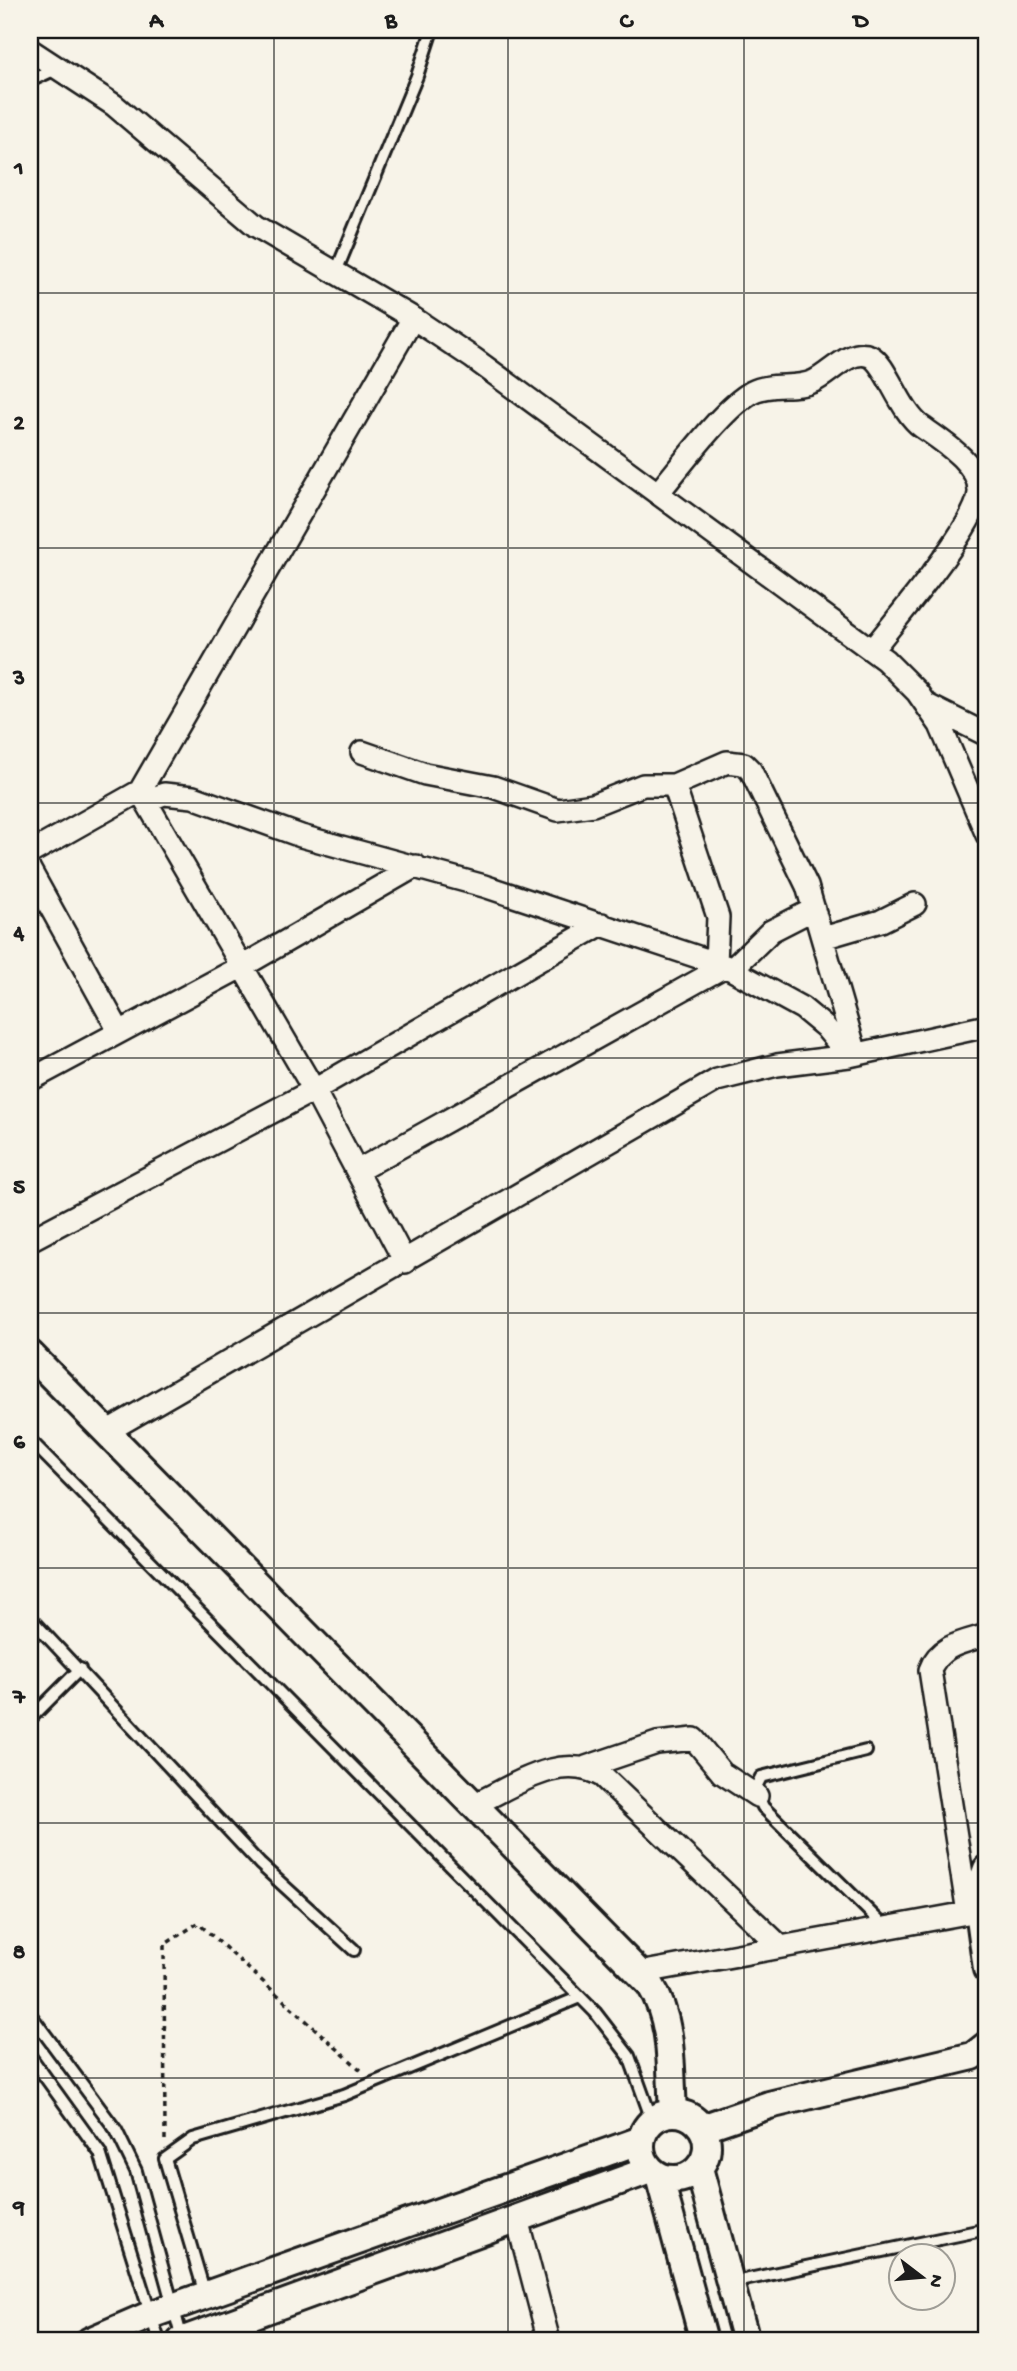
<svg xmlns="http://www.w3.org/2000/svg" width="1017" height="2371" viewBox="0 0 1017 2371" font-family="'Gochi Hand',sans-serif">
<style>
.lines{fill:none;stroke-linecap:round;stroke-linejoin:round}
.service-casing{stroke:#1c1c1c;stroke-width:16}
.minor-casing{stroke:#1c1c1c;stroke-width:26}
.tertiary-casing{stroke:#1c1c1c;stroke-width:32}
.path{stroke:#1c1c1c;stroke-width:3.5;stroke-dasharray:5 5;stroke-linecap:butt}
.service{stroke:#f7f3e8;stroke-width:10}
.minor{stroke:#f7f3e8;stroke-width:21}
.tertiary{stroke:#f7f3e8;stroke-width:26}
.grid{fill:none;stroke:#1c1c1c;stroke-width:2;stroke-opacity:0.55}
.neatline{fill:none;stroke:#1c1c1c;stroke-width:2.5}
.grid-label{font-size:23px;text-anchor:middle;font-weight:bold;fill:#1c1c1c}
</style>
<rect width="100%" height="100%" fill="#f7f3e8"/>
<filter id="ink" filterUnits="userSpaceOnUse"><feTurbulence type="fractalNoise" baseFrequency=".0143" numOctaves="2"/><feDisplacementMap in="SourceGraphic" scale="14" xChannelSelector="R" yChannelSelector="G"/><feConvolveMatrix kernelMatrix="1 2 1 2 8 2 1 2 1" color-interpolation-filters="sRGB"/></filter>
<g filter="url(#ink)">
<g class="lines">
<defs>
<path id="service" d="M30,81L58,68
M335,274L417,76L432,30
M30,1440L595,2012L629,2056L652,2120
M30,1618L260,1864L354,1950
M30,1719L80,1669
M866,1751L761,1777L755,1789L763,1807L886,1928
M30,2014L116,2130L136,2171L182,2339
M30,2056L100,2153L159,2341
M730,2283L987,2229
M205,2294L165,2159L193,2139L344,2095L580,1997"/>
<path id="minor" d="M30,50L114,105L256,226L413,318L473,358L885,660L917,692L940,725L987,835
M658,493C681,466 723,408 752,392C771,382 795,390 814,381C830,374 850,348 870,356C886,363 900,412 922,427C942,441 981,465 979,493C976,526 896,619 872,650
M927,705L987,735
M362,752L425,774L493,787L558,810L593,805L643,785H674L727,762L744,764L751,771L807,886L856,1054
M674,785L718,917L716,963
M140,791L314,1090L405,1262
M146,801L164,794L193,797L301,836L484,886L725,966L802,1008L825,1027L849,1056
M30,853L140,791L413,318
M30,870L119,1031
M823,938L881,921L915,904
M732,969L771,931L814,909
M30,1080L243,966L416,866
M357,1171L725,966
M30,1240L314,1090L602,924
M106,1432L717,1080L777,1065L849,1056L987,1026
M586,1767L657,1743L694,1739L722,1773L757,1796
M473,1805C513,1787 560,1751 602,1776L781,1947
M968,1913L930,1670C939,1645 964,1642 987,1635
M639,1973L978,1911
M517,2219L549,2341"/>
<path id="tertiary" d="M30,1354L650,1984C674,2022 670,2068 673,2112
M987,1869L977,1895L987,1969
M641 2146a33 33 0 1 1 66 0a33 33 0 1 1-66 0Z
M702,2128L769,2105L973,2056L987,2045
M699,2168L746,2341
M659,2176L704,2341
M90,2341L150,2315L641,2140
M181,2341L650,2170"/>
</defs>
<use href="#service" class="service-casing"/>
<use href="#minor" class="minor-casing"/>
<use href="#tertiary" class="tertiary-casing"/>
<path class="path" d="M165,2140L164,1945L198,1923L363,2072"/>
<use href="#service" class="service"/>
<use href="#minor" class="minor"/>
<use href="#tertiary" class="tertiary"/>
</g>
</g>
<path class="grid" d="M274,30V2341M508,30V2341M744,30V2341M30,293H987M30,548H987M30,803H987M30,1058H987M30,1313H987M30,1568H987M30,1823H987M30,2078H987"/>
<rect width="1017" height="2371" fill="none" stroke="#f7f3e8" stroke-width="77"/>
<g transform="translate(922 2277) rotate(106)"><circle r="33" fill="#f7f3e8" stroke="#9f9d96" stroke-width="2"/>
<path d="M0-5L12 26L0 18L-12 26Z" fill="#1c1c1c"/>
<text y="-10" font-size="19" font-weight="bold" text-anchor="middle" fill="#1c1c1c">N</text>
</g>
<rect x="38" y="38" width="940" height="2294" class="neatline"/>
<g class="grid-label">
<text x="156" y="27">A</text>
<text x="391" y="27">B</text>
<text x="626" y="27">C</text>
<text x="861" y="27">D</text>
<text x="19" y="174">1</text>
<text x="19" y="429">2</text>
<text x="19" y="684">3</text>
<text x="19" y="939">4</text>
<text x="19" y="1193">5</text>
<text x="19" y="1448">6</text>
<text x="19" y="1703">7</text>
<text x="19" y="1958">8</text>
<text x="19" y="2213">9</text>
</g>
</svg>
